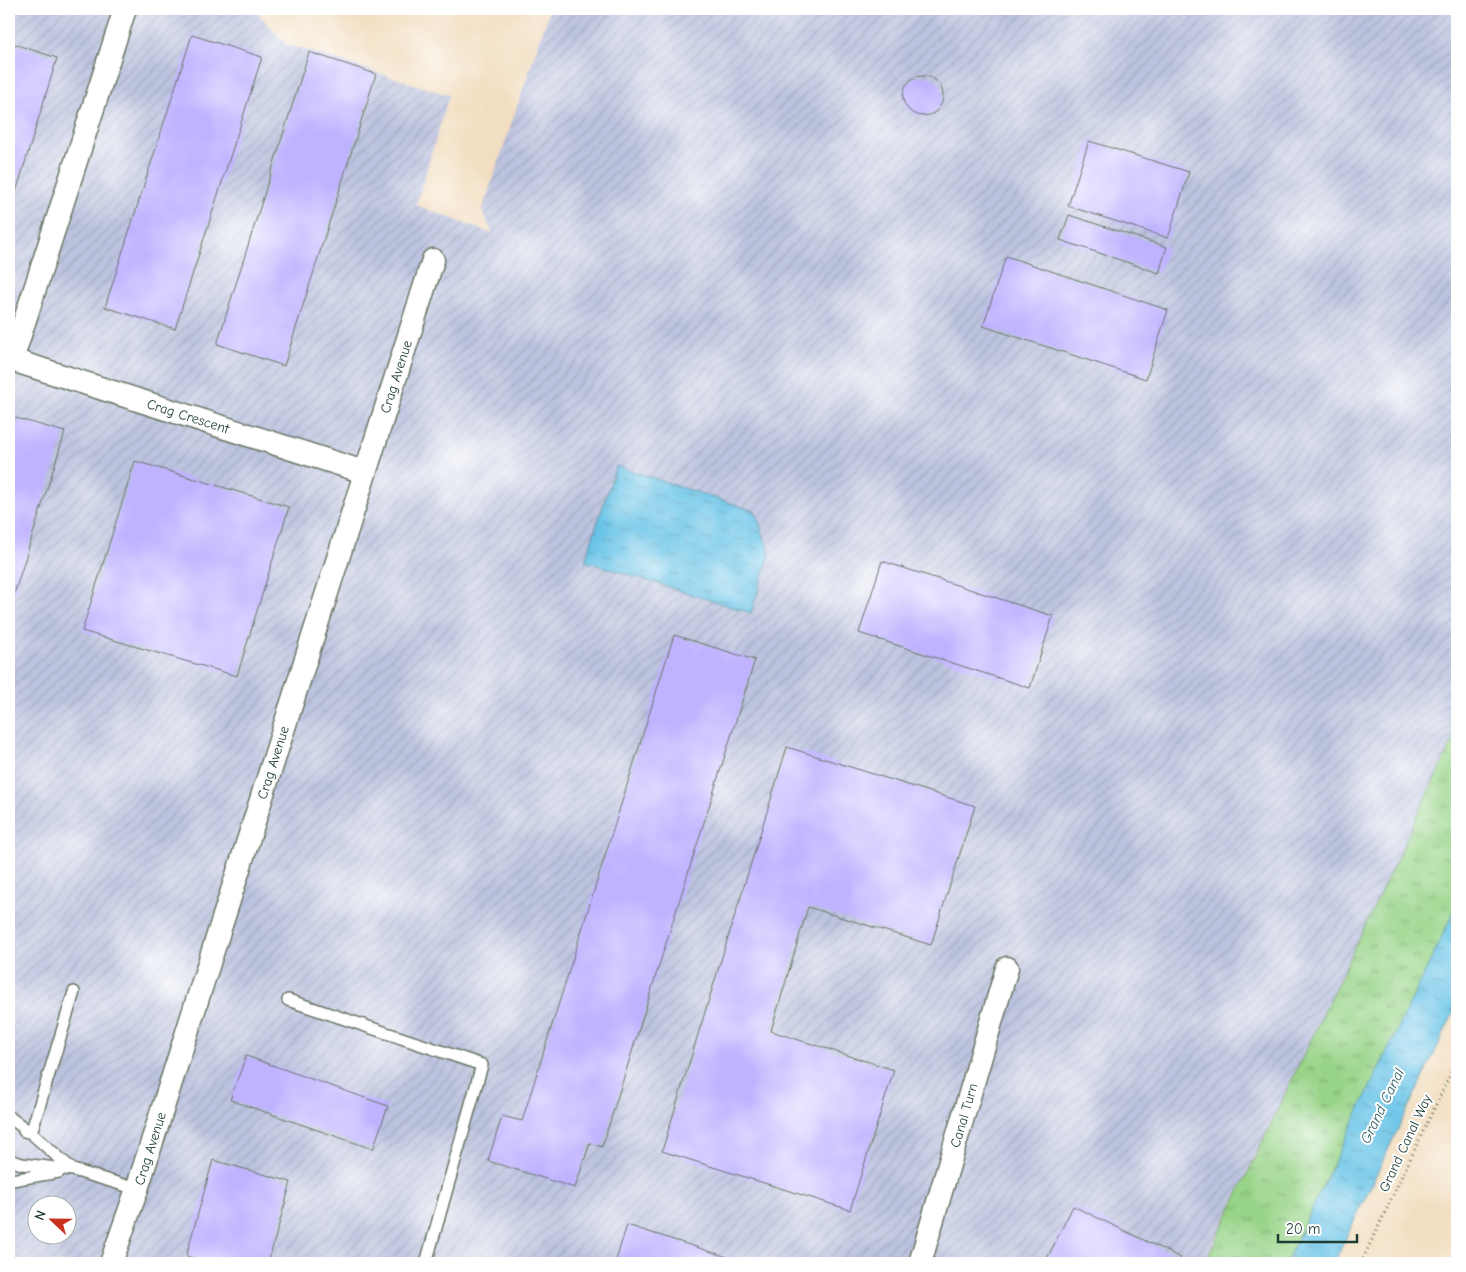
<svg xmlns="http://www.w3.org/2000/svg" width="1466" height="1272" viewBox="0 0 1466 1272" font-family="'Comic Neue',sans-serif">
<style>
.industrial{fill:url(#industrial-furrows);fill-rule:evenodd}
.grass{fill:url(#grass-tufts);stroke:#5c885e}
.water{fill:url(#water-ripples);stroke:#44808e}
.building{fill:#bfb3ff}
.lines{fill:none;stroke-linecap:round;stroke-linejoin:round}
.service-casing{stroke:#697565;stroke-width:14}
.minor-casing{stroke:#697565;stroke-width:25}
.path{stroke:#697565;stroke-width:3;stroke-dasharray:1 4;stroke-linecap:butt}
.service{stroke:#fff;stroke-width:11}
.minor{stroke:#fff;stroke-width:22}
.labels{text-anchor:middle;stroke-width:4;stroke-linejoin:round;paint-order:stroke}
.street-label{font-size:14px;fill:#1f3d34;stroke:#fff}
.water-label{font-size:15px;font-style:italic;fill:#325f61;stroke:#fff}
</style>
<defs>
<pattern id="industrial-furrows" width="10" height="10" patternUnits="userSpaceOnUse" patternTransform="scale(1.25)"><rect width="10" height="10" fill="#bcc3de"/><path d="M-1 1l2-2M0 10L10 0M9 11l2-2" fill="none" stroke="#a1a8bf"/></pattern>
<pattern id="grass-tufts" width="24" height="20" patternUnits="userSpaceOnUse" patternTransform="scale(1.25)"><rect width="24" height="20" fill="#98d488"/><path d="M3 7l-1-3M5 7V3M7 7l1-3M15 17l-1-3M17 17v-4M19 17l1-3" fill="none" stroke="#7bad70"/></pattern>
<pattern id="water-ripples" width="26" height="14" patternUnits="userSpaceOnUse" patternTransform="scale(1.25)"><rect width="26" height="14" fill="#6ac4e7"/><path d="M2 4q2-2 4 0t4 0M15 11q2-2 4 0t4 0" fill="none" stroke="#57a0bc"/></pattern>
</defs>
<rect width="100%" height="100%" fill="#fff"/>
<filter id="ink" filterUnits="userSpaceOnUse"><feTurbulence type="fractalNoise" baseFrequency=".02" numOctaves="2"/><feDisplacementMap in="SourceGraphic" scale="10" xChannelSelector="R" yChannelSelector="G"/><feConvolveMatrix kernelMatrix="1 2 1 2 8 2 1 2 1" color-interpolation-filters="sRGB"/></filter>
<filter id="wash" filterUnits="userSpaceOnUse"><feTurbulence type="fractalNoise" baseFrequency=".0096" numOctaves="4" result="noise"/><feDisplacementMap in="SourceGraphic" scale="20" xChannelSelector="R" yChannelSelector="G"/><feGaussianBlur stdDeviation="1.12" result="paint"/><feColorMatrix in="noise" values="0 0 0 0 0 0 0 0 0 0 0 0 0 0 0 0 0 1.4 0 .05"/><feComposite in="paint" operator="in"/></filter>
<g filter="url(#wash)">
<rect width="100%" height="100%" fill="#f2dec0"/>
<path class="industrial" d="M9,9H254L286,44L449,95L416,205L493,234L482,211L550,9H1457V732L1204,1263H9ZM38,1204H68V1234H38Z"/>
<path class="grass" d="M1457,732V905L1286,1263H1205Z"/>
<path class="water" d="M616,466L755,511L770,554L751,613L585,561Z
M1457,905V1006L1334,1263H1286Z"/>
<g id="blocks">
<path class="building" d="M192,35L262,57L175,329L105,307Z
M14,44L57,58L9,215V50Z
M309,52L376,74L284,366L217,344Z
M903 96a20 20 0 1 1 40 0a20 20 0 1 1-40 0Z
M1089,141L1189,172L1168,238L1068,206Z
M1069,215L1167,247L1159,273L1060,240Z
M1006,256L1168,310L1146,379L983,326Z
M9,416L65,432L12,601L9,600Z
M135,461L289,507L237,676L82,631Z
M882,561L1053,616L1030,688L859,633Z
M674,635L755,660L602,1147L590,1143L575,1188L488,1161L502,1116L522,1121Z
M787,747L975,806L931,945L808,907L771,1031L894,1070L850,1210L662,1151Z
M246,1056L388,1106L373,1149L230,1100Z
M213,1160L291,1182L268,1263H210L186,1256Z
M1073,1206L1181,1258L1178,1263H1045Z
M627,1225L746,1263H615Z"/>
</g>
</g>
<g filter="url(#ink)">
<use href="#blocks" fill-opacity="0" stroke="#697565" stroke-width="1"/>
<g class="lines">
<defs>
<path id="service" d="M288,1000L482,1065L426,1263
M9,1117L31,1133L74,992
M24,1131L31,1133L73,1170
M9,1160L22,1164L73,1170L137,1189
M9,1179L12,1180L59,1172"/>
<g id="minor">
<path id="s1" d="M9,359L364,472"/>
<path d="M12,360L125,9"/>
<path id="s2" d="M111,1263L137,1189L433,260"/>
<path id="s3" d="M920,1263L1007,968"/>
</g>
</defs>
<use href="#service" class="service-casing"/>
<use href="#minor" class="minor-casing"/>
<path class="path" d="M1361,1263L1457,1060"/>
<use href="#service" class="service"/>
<use href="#minor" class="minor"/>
</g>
</g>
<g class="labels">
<g class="street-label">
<text dy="5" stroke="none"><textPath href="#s2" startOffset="931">Crag Avenue</textPath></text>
<text dy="5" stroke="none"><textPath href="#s1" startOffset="188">Crag Crescent</textPath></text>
<text dy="5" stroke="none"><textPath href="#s2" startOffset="526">Crag Avenue</textPath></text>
<text dy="5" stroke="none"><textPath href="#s3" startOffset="154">Canal Turn</textPath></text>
<text transform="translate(1405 1143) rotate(-65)" y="5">Grand Canal Way</text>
<text dy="5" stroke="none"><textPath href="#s2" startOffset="121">Crag Avenue</textPath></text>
</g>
<g class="water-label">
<text transform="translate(1382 1106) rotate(-64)" y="5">Grand Canal</text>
</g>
</g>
<rect width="1466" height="1272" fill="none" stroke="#fff" stroke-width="30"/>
<g transform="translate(52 1220) rotate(292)"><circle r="24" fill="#ffffff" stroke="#a5b1ae"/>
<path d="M0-4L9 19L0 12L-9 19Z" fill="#c8321e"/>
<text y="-8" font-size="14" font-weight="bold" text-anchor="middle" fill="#1f3d34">N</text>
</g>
<path d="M1278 1234v8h79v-8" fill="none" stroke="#1f3d34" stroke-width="2.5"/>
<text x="1286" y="1234" font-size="15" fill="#1f3d34" stroke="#ffffff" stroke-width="4" paint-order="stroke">20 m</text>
</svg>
